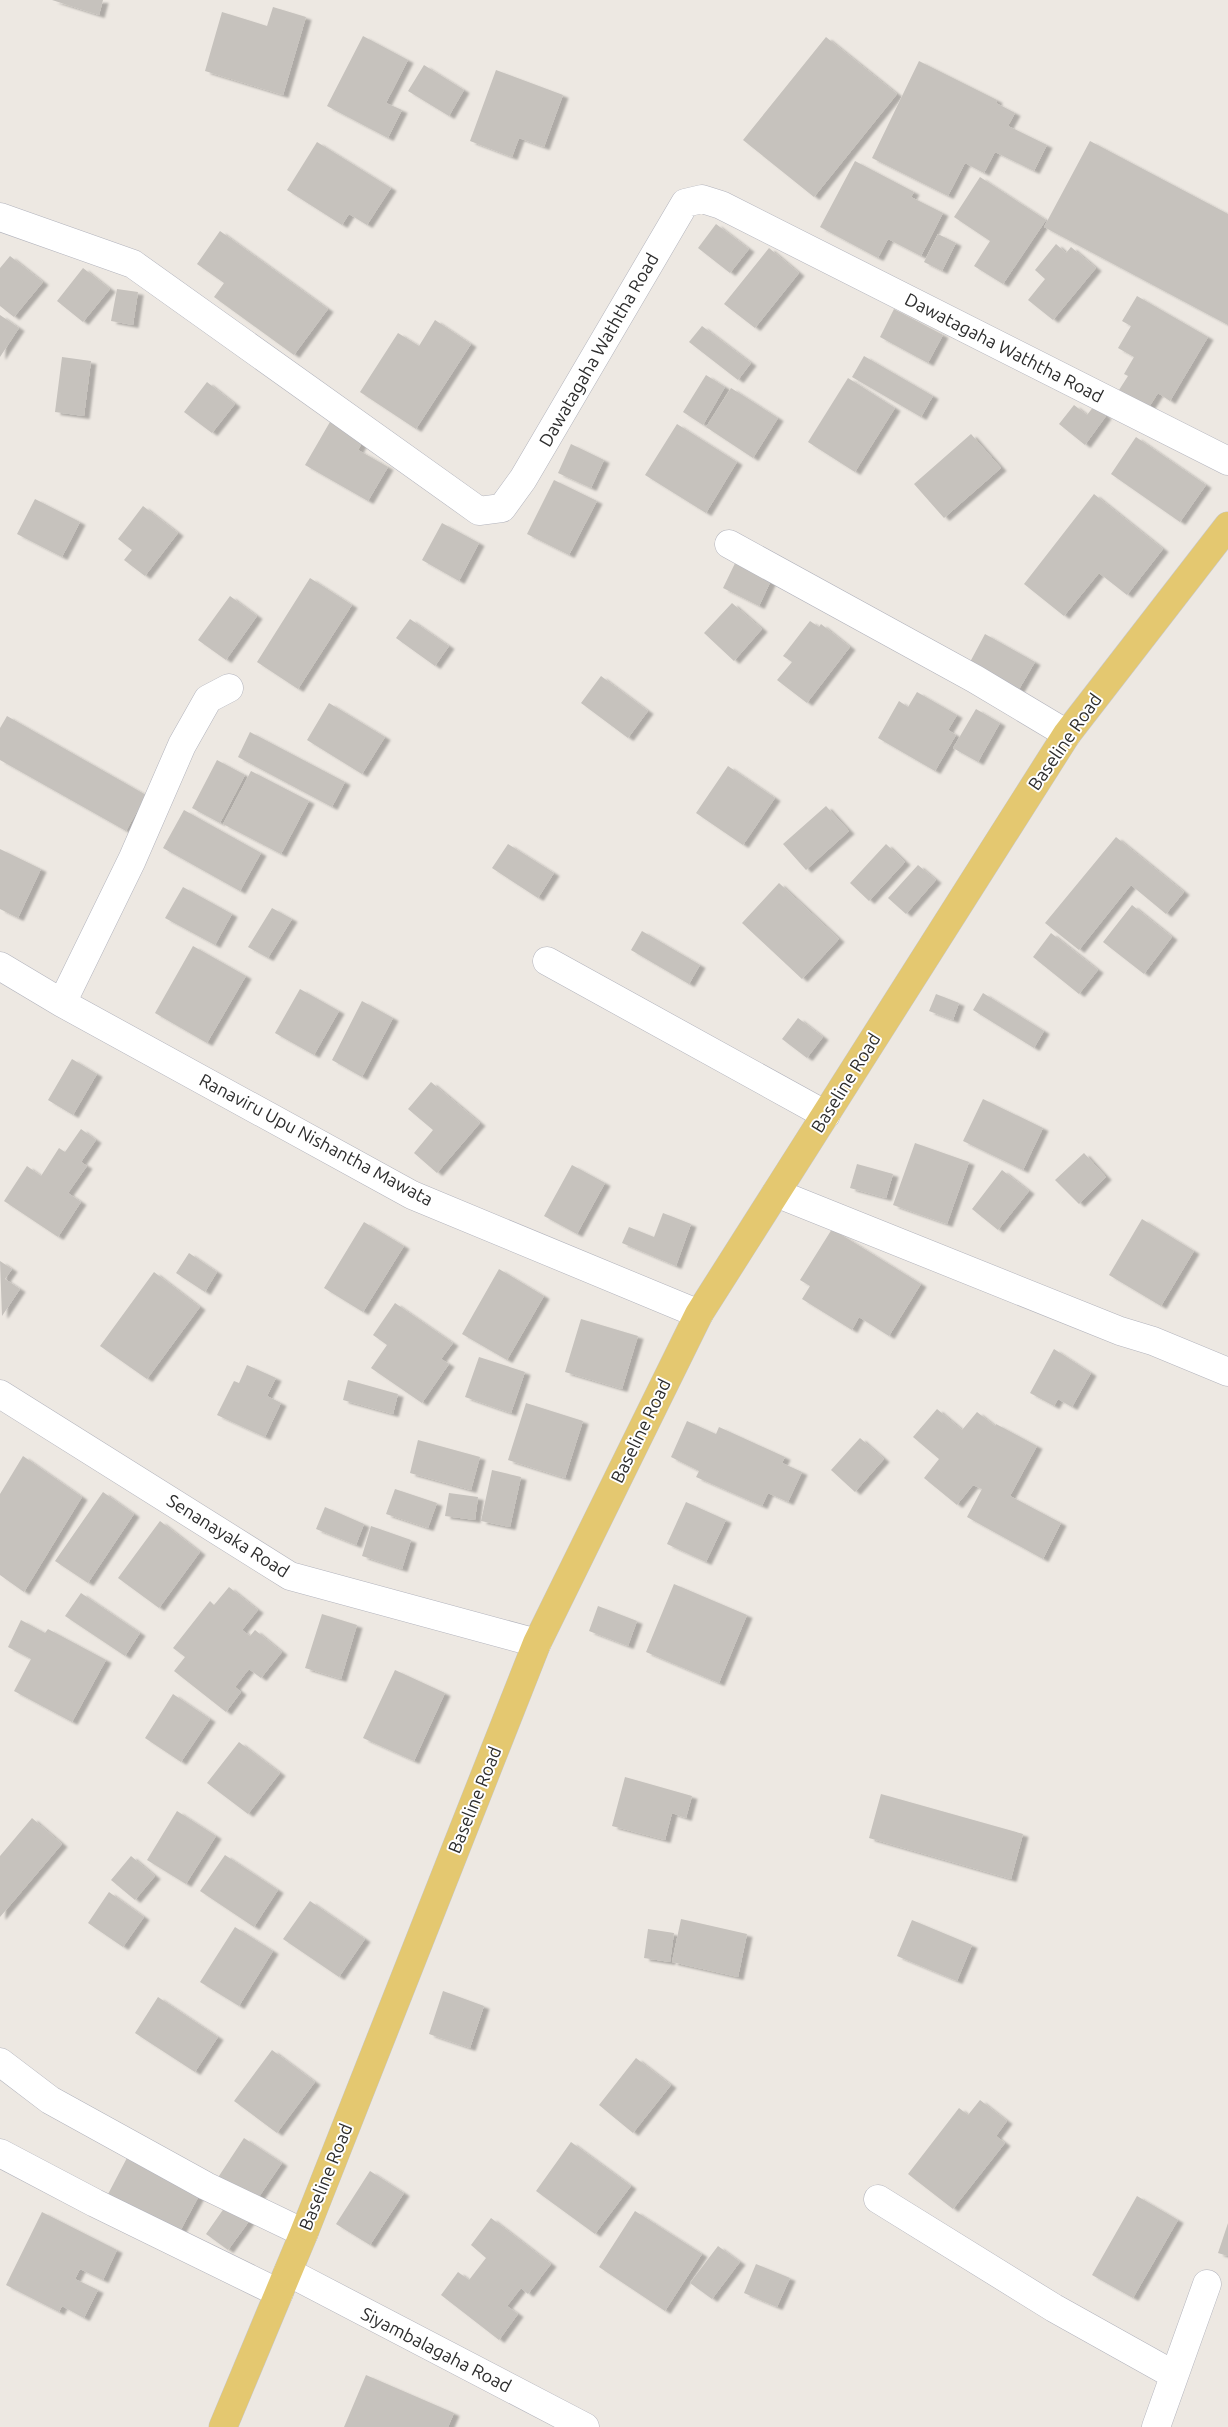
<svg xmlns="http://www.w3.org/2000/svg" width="1228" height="2427" viewBox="0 0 1228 2427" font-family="Ubuntu,sans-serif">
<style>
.building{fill:#c6c2bd;filter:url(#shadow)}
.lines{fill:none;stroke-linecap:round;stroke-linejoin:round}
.minor-casing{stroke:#b2b3bc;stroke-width:29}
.major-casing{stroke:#c8c8c8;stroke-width:29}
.minor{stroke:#fff;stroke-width:28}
.major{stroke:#e4c870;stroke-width:28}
.labels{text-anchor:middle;stroke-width:4;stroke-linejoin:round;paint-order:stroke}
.street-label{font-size:18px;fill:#2d2d2d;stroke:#fff}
</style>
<defs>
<filter id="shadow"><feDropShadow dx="5.5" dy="3" stdDeviation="1" flood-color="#0004"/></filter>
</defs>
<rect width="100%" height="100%" fill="#ede8e2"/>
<path class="building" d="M52,0H103L99,15Z
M273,7L306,17L283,95L205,71L222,12L267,26Z
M363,36L408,60L386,103L402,110L388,138L327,106Z
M826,37L897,94L814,197L743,140Z
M919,61L997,100L996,103L1015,113L1008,126L1047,145L1034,171L995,152L984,173L965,163L948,196L872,158Z
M424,65L464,90L449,116L408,91Z
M496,70L563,95L544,147L519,138L512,157L470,141Z
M1090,141L1228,214V325L1044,227Z
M317,142L391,188L367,225L349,214L342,225L287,190Z
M855,161L914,192L911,197L943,213L921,256L888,239L878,258L820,227Z
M980,177L1046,220L1003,284L974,266L990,241L954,217Z
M716,224L749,249L730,273L698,248Z
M220,231L328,309L294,355L214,297L224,283L197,264Z
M938,234L956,243L942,271L924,262Z
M1056,244L1066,253L1071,247L1096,268L1053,320L1028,300L1045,279L1035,270Z
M769,248L799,273L755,328L724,304Z
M10,256L43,282L14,317L0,306V268Z
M83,268L110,289L83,322L57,301Z
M117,289L138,292L133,325L111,321Z
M1137,296L1208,337L1170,401L1158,393L1149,407L1119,390L1128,376L1124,374L1134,357L1118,348L1131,326L1122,321Z
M894,309L943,335L928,363L880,337Z
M0,315L19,328L0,357Z
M435,320L471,344L416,429L360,392L398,333L419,346Z
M702,326L751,363L738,380L689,342Z
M864,356L933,396L921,417L852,377Z
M62,357L91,361L84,416L55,412Z
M706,375L725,387L703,425L683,412Z
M848,378L895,408L855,472L808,442Z
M207,382L235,404L212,433L184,412Z
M731,388L778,418L753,458L706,427Z
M1074,405L1087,415L1094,406L1106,416L1085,445L1059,424Z
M334,415L367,434L358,450L388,467L368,501L305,465Z
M677,424L737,462L706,513L645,475Z
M971,434L1001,468L944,518L914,484Z
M1136,437L1206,485L1180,522L1111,474Z
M571,444L604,460L591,488L558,473Z
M554,480L597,501L569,555L527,534Z
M1094,494L1163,549L1127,595L1099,573L1064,616L1024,584Z
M35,499L80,522L62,557L17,534Z
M143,506L178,533L145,576L124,560L132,550L118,539Z
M442,523L479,543L459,581L422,560Z
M739,555L775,572L759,606L723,588Z
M310,578L352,605L298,689L257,662Z
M230,596L257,616L226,660L198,640Z
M732,603L762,629L734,661L704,633Z
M410,619L449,646L435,666L396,638Z
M810,621L819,627L821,624L850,647L807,703L777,680L792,662L783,656Z
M985,634L1035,662L1018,691L969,664Z
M601,676L648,711L628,738L581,703Z
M917,692L957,715L948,730L956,735L935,771L878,738L899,701L908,707Z
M329,703L385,737L362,774L307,740Z
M976,709L1000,723L978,762L953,748Z
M7,716L146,795L126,831L0,760V728Z
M250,732L345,782L332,807L238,757Z
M217,760L245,775L220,823L192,808Z
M728,766L775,798L743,845L696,813Z
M251,771L309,801L281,854L223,824Z
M826,806L849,831L806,870L783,844Z
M184,810L261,853L240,891L163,848Z
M1116,837L1184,892L1166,914L1131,885L1079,950L1045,923Z
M508,844L554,873L538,898L492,868Z
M886,844L905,862L869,901L850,883Z
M0,849L41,869L18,918L0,909Z
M918,865L936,880L906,914L888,898Z
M779,883L839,939L802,979L742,923Z
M183,887L232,914L215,945L165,918Z
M1132,905L1172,937L1144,974L1103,942Z
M272,908L292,919L268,958L248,947Z
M642,931L700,965L689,984L631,950Z
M1051,933L1098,970L1079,994L1033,957Z
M193,946L246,976L207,1043L155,1013Z
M300,989L339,1011L314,1055L275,1033Z
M983,993L1044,1031L1034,1048L973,1010Z
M936,994L959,1003L953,1020L929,1011Z
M362,1001L393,1018L362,1077L332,1060Z
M798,1018L823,1037L807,1058L782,1039Z
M72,1059L97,1074L73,1115L48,1100Z
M431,1082L480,1123L437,1173L414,1153L433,1130L408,1109Z
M983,1099L1043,1128L1023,1170L963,1141Z
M81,1129L96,1140L81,1162L87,1166L68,1193L81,1202L58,1237L4,1201L27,1166L41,1176L59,1148L65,1152Z
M915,1143L969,1162L947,1224L893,1205Z
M1084,1153L1106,1177L1079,1204L1055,1180Z
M857,1164L893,1174L886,1198L850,1188Z
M572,1165L605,1183L577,1234L544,1216Z
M1002,1170L1029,1191L998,1230L972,1209Z
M663,1213L691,1224L676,1266L622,1243L629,1227L654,1237Z
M1142,1219L1194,1251L1161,1306L1109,1275Z
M364,1222L404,1246L363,1312L324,1288Z
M832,1229L921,1284L889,1336L859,1317L852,1330L802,1299L810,1286L800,1280Z
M189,1253L217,1272L205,1292L176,1273Z
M0,1261L12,1269L5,1279L20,1289L2,1316Z
M499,1269L544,1296L507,1360L462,1334Z
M154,1272L200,1307L147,1379L100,1346Z
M395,1303L453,1343L441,1359L449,1364L422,1403L371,1368L387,1345L373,1335Z
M581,1319L638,1336L622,1389L565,1372Z
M1054,1349L1091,1373L1072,1407L1058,1399L1054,1406L1030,1393Z
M479,1357L525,1372L511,1413L465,1397Z
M247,1365L276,1378L267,1396L281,1403L265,1437L217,1415L234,1381L239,1383Z
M348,1380L398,1394L393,1414L343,1400Z
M526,1403L583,1421L565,1478L508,1460Z
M937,1409L962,1430L977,1412L995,1426L996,1424L1037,1446L1010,1496L1061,1523L1043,1559L967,1517L982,1489L973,1485L957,1505L924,1478L939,1459L913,1437Z
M687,1421L716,1434L719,1427L785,1457L782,1463L802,1472L788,1502L768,1493L762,1506L696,1477L699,1471L671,1457Z
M860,1438L884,1459L855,1492L831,1470Z
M418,1440L480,1457L471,1490L410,1473Z
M23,1456L82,1497L24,1592L0,1575V1494Z
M492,1470L521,1477L510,1527L481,1521Z
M395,1489L437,1503L428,1528L386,1514Z
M103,1492L134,1514L88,1583L55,1561Z
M449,1493L478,1497L475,1520L445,1516Z
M686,1502L726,1520L706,1562L667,1544Z
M325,1507L364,1524L356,1545L316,1529Z
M160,1521L200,1552L159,1608L118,1578Z
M371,1526L411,1540L402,1569L362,1556Z
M674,1584L747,1615L719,1683L646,1652Z
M229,1587L258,1610L242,1630L250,1636L255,1630L282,1652L261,1678L249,1669L235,1687L241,1692L226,1712L174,1671L185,1657L173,1648L210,1601L214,1605Z
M81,1593L140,1633L125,1656L65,1616Z
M598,1606L637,1621L628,1646L589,1631Z
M322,1614L357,1625L341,1679L305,1668Z
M21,1620L45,1633L48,1629L106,1660L72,1722L14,1691L31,1659L8,1647Z
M395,1670L445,1693L414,1761L363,1738Z
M173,1694L210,1719L181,1762L145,1738Z
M239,1742L280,1773L248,1814L207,1783Z
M625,1777L692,1796L686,1818L672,1813L665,1840L612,1826Z
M881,1794L1023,1834L1011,1879L869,1838Z
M177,1811L216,1836L186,1884L147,1860Z
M32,1818L62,1844L0,1917V1856Z
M225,1855L278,1890L254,1927L200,1891Z
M131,1856L155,1876L135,1900L111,1880Z
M109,1892L144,1917L123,1947L88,1923Z
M310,1901L365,1939L339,1977L283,1939Z
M681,1919L747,1934L738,1977L672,1962Z
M912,1920L972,1945L957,1981L897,1956Z
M235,1927L273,1951L239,2006L200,1982Z
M648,1929L674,1933L670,1962L644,1958Z
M443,1991L484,2006L470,2048L429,2034Z
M158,1997L218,2037L195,2072L135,2033Z
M272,2050L315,2082L277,2133L234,2101Z
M636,2058L671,2085L633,2133L599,2105Z
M980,2100L1007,2121L996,2136L1005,2143L953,2209L908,2174L959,2108L968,2115Z
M244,2138L282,2163L254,2204L217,2179Z
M571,2142L631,2186L595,2234L536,2191Z
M129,2154L201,2192L178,2235L106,2198Z
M370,2171L404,2193L370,2245L336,2224Z
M1137,2196L1178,2220L1133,2298L1092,2275Z
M227,2204L250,2220L228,2250L206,2234Z
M635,2211L702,2254L665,2311L599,2267Z
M42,2212L117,2250L103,2280L80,2269L75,2279L98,2290L84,2318L62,2306L59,2312L6,2285Z
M491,2218L551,2264L528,2294L521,2288L507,2306L518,2314L499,2340L441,2295L458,2272L469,2280L486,2258L471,2245Z
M1228,2223V2256L1218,2253Z
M718,2246L740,2262L712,2299L690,2283Z
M756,2264L790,2278L777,2307L744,2293Z
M366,2375L454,2413L448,2427H344Z"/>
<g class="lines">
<defs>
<path id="minor" d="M0,217L133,264L479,511L502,508L523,479L685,203L702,199L721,205L1228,461
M729,544L975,679L1067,734
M547,961L826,1115
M0,966L62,1003L412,1195L699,1314
M62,1003L132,860L182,745L208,699L229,688
M776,1193L1120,1331L1153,1341L1228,1372
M0,1394L290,1576L537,1643
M0,2062L50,2100L206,2186L304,2233
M0,2153L95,2203L279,2293
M878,2199L1054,2308L1174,2375
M288,2272L585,2427
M1156,2427L1207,2284"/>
<path id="major" d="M223,2427L304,2233L537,1643L699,1314L1067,734L1228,526"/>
</defs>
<use href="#minor" class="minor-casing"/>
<use href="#major" class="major-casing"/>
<use href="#minor" class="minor"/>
<use href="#major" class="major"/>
</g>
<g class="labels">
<g class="street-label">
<text transform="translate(1004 348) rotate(27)" y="6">Dawatagaha Waththa Road</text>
<text transform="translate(599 350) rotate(-60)" y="6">Dawatagaha Waththa Road</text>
<text transform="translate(1065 742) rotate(-55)" y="6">Baseline Road</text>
<text transform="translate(846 1083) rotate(-58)" y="6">Baseline Road</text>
<text transform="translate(316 1140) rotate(28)" y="6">Ranaviru Upu Nishantha Mawata</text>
<text transform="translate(641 1431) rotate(-64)" y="6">Baseline Road</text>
<text transform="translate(228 1536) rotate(32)" y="6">Senanayaka Road</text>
<text transform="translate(475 1800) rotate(-68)" y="6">Baseline Road</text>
<text transform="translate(326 2177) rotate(-68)" y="6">Baseline Road</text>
<text transform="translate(436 2350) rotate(27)" y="6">Siyambalagaha Road</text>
</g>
</g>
</svg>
